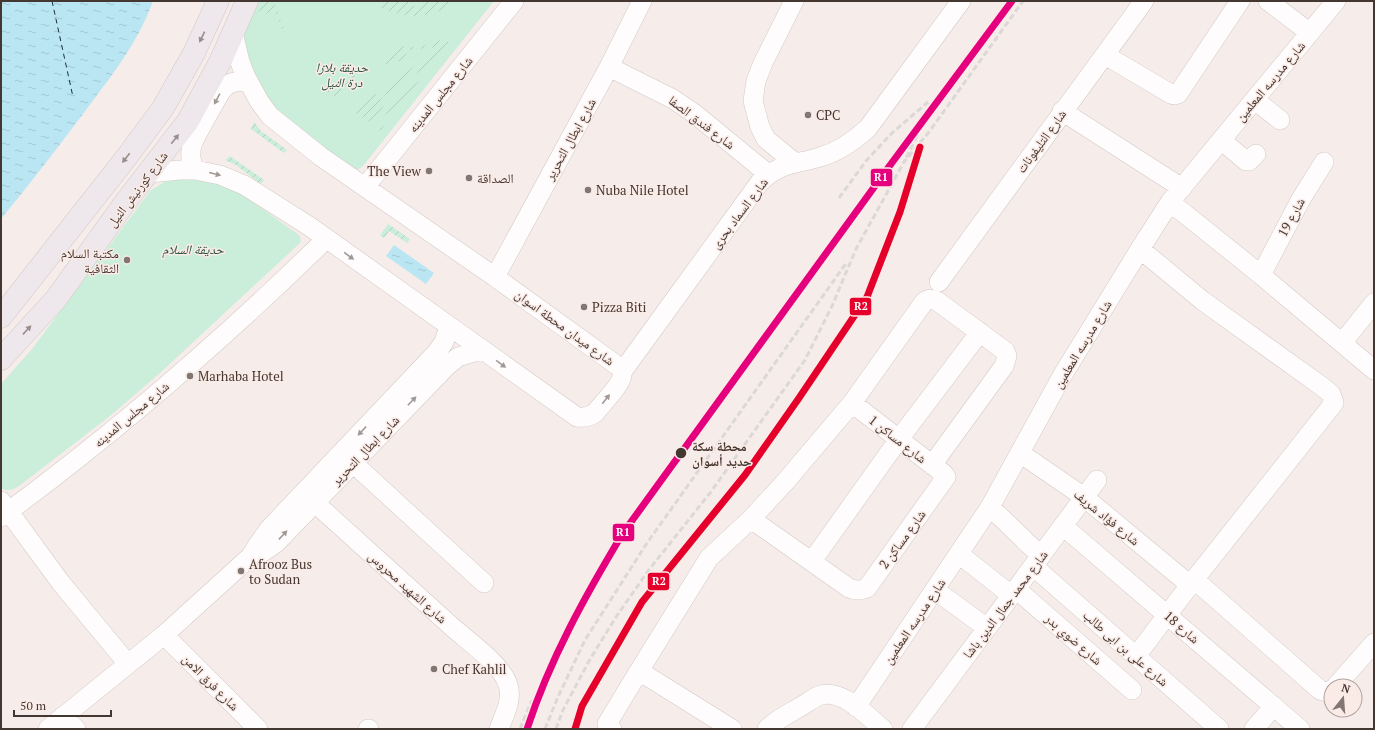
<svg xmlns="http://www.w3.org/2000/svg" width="1375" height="730" viewBox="0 0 1375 730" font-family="'PT Serif','Noto Naskh Arabic',serif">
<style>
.park{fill:#caeed9}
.garden{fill:url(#garden-furrows)}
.water{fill:url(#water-ripples)}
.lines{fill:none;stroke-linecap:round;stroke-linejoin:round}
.ferry{stroke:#1a2f36;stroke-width:1;stroke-dasharray:5 4;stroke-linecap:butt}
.minor-casing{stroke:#d2c8c4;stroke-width:20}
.major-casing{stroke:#cfc9c7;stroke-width:23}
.minor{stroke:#fefcfc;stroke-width:19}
.major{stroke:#eee7eb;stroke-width:22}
.rail{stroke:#dbd8d7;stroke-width:3;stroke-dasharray:6 3;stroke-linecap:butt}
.rail-1-casing{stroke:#faebe6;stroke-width:10}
.rail-2-casing{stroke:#faebe6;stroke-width:10}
.rail-1{stroke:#e5007d;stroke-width:7}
.rail-2{stroke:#e4002b;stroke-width:7}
.oneway{fill:#998e8e}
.oneway2{fill:#a19996}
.poi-dot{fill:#827672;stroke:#faebe6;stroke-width:1.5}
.stop-dot{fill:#443631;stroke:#faebe6;stroke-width:1.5}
.labels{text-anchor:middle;stroke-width:3;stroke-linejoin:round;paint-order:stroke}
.park-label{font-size:13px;font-style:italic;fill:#25513d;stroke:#faebe6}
.street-label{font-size:13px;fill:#443631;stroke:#faebe6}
.poi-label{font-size:13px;fill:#443631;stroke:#faebe6;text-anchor:start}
.stop-label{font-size:13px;font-weight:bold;fill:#443631;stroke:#faebe6;text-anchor:start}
.line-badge{stroke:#faebe6;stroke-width:1.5}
.badge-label{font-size:11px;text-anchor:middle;font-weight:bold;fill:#fff}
</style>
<defs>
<pattern id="garden-furrows" width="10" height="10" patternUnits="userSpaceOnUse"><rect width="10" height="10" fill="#caeed9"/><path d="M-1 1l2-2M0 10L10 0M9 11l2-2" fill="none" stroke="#afcdbb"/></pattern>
<pattern id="water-ripples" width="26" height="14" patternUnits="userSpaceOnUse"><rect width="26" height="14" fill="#bae6f3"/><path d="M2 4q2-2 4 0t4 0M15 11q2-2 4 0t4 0" fill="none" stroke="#a1c6d1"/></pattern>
</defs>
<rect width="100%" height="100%" fill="#f6edea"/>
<path class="park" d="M253,1H494L363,166L359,169L354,170L268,105L243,46L241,37Z
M180,179L212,181L230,186L299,235L301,240L300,243L160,373L110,416L19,486C13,490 9,491 2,489L1,384L32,349L150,191L164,182Z"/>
<path class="garden" d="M257,1H273L286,33L284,35L274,10L265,14L263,9L250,15Z
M387,1H407L418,10L426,1L456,2C429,20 404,20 376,5L379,2L383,5Z
M446,38L448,40V43L380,131L376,127L437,47L409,50L400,62L395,58L389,67L384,63L396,46L416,47L426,45Z
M414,56L420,57L371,123L356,113L372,91L382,99Z
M349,72L355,76L337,99L326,91L329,88L334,92Z
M254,122L261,131L287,150L284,153L251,129Z
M230,156L264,180L261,184L236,165L225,160Z
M388,224L410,239L407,243L389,231L384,238L380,235Z"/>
<path class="water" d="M1,1H153C138,43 110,78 83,114C56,150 29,185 1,219Z
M394,245L434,273L426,284L386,256Z"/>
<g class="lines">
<path class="ferry" d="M52,1L73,97"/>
<defs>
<path id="minor" d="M1268,1L1310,33
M1105,55L1171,94L1174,95L1178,94L1240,1
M609,67L673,99L695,114L768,174
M1255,100L1280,120
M1062,111L1182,188
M1221,140L1246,161H1249L1256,154
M794,162L766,139L760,127L753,101L756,81L763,63L794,1
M195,170C191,162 189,155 192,146C193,140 221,90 225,87C231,81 240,81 248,82
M149,173L180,170H195L220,175L244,185L309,226L577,417C584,418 589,417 595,413C601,405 623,383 622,374C622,369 619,366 615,364L495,277L320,156L270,116L259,101L245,75L240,62L233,33
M365,187L514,1
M1170,202L1261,275L1374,370
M1261,275L1301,199L1324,162
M495,277L609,67L642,1
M939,282L1144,1
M1342,343L1374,303
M622,372L760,182C781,162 794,165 820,157C838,152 854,141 868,128L961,1
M1020,453L1084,497L1190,585
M353,463L484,583
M1,501L61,583L128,664
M314,502C359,543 405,584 450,625C466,640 502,664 508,685C513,700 504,715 499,729
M990,507L1041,556
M1,517C115,433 225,338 326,239
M751,519L849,588C855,591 860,591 867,588L946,477L944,474L852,403
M1063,526L1300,729
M959,554L1011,595
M253,556L263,552L276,543L447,366L458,357L482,350
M812,561L899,439L980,332
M1033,566L1219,729
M1195,580L1320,690L1326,692L1331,690
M1016,589L1132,690
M935,590L987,628
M164,635L258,729
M1136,656L1190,585L1334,403L1331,394L1324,388L1203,301L1140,249
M1336,686L1374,643
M856,707L990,507L1062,376L1140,249L1170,202L1336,1
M63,716L76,729
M48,729L164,635L251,556L257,546L269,529L436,353L444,342L449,327
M368,729H369
M612,729L607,724L639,671
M732,729L639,671L709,558L751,519L786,481L852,403L924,302C929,298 931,299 937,301L1005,351L1007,356L1004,366L932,465
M767,729C777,719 788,714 800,707C807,703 814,697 821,695C843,689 867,716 883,729
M912,729L1097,480
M1254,729L1274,706"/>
<path id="major" d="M1,317L129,154L163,108L194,53L218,1
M1,359L56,299L124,204L188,121L221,60L247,1"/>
</defs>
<use href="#minor" class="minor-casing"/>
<use href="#major" class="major-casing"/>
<use href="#minor" class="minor"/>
<use href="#major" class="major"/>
<path class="rail" d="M917,136L904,162L929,132L1023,1
M839,198L866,161L891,134L928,102
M520,729L532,700
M527,729C550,659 585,596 623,533L888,168L1012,1
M545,729L557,699L585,640L647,543L847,262
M556,729L563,710L589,661L616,617L648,571L710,493L805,360L832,306L856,249L904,162
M575,729L582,706L642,602L745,475L799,398L867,297L900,212L922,140"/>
<defs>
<path id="rail-1" d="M527,729C550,659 585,596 623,533L888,168L1012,1"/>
<path id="rail-2" d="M575,729L582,706L642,602L745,475L799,398L867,297L900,212L920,147"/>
</defs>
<use href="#rail-1" class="rail-1-casing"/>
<use href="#rail-2" class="rail-2-casing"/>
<use href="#rail-1" class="rail-1"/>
<use href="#rail-2" class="rail-2"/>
</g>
<defs><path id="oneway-solid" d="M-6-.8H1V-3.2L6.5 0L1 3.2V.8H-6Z"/></defs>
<g class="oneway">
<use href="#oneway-solid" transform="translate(202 37) rotate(116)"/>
<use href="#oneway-solid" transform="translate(175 139) rotate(-52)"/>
<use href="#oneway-solid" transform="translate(126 158) rotate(128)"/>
<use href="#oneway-solid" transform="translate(27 330) rotate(-47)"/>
</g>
<g class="oneway2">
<use href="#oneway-solid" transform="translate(217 99) rotate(118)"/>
<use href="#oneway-solid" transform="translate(215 174) rotate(14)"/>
<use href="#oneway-solid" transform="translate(349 256) rotate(36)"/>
<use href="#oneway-solid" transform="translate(501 364) rotate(36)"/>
<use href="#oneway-solid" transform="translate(606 399) rotate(-52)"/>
<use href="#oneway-solid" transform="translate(412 401) rotate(-46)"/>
<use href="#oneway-solid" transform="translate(362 431) rotate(133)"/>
<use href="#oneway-solid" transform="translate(283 535) rotate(-47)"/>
</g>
<g class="poi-dot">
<circle cx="808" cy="115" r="4"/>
<circle cx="429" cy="171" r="4"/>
<circle cx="469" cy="178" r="4"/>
<circle cx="588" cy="190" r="4"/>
<circle cx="127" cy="260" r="4"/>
<circle cx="584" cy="307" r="4"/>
<circle cx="190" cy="376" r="4"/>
<circle cx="241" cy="571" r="4"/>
<circle cx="434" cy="669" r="4"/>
</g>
<circle class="stop-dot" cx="681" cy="453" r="6"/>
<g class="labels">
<g class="park-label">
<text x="342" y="72">حديقة بلازا<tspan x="342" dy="15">درة النيل</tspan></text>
<text x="193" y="254">حديقة السلام</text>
</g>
<g class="street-label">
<text transform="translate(1270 81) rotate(-50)" y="5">شارع مدرسه المعلمين</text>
<text transform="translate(440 94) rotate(-51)" y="5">شارع مجلس المدينه</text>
<text transform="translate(702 122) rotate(37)" y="5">شارع فندق الصفا</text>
<text transform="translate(570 139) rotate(-61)" y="5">شارع ابطال التحرير</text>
<text transform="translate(1041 141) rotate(-54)" y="5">شارع التليفونات</text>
<text transform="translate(137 189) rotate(-53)" y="5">شارع كورنيش النيل</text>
<text transform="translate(739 213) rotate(-53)" y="5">شارع السماد بحرى</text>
<text transform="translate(1291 217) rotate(-62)" y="5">شارع 19</text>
<text transform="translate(565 327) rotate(36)" y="5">شارع ميدان محطة اسوان</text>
<text transform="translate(1082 344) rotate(-59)" y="5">شارع مدرسه المعلمين</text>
<text transform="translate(131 414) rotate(-40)" y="5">شارع مجلس المدينه</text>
<text transform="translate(898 439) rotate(38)" y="5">شارع مساكن 1</text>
<text transform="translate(365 450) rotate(-46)" y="5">شارع ابطال التحرير</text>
<text transform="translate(1107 517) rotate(39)" y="5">شارع فؤاد شريف</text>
<text transform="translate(902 539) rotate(-54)" y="5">شارع مساكن 2</text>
<text transform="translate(408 587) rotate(42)" y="5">شارع الشهيد محروس</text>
<text transform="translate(1005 604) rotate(-53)" y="5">شارع محمد جمال الدين باشا</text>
<text transform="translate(914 621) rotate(-56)" y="5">شارع مدرسه المعلمين</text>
<text transform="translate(1182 627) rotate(41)" y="5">شارع 18</text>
<text transform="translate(1074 639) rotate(41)" y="5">شارع ضوي بدر</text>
<text transform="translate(1126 648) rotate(41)" y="5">شارع على بن ابى طالب</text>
<text transform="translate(211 682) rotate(45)" y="5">شارع فرق الامن</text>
</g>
<g class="poi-label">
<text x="816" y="120">CPC</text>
<text x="421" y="176" text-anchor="end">The View</text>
<text x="477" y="183">الصداقة</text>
<text x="596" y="195">Nuba Nile Hotel</text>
<text x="119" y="258" text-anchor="end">مكتبة السلام<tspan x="119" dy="15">الثقافية</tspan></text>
<text x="592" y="312">Pizza Biti</text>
<text x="198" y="381">Marhaba Hotel</text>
<text x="249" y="569">Afrooz Bus<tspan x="249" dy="15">to Sudan</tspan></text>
<text x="442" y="674">Chef Kahlil</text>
</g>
<g class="stop-label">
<text x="692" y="451">محطة سكة<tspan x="692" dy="15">حديد أسوان</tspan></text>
</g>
</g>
<g class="line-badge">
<rect x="870" y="168" width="23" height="19" rx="4" fill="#e5007d"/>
<rect x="849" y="297" width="23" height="19" rx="4" fill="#e4002b"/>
<rect x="612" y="523" width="23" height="19" rx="4" fill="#e5007d"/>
<rect x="647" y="572" width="23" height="19" rx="4" fill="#e4002b"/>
</g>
<g class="badge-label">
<text x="881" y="181">R1</text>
<text x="861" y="310">R2</text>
<text x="623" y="536">R1</text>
<text x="659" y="585">R2</text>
</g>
<rect width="1375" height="730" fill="none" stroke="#443631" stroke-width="4"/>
<g transform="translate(1343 698) rotate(17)"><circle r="19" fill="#faebe6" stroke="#b1a39e"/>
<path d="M0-3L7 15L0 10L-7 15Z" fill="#827672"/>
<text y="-6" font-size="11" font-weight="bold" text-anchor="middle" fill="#443631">N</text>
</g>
<path d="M14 710v6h97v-6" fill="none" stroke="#443631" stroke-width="2"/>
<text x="20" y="710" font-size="12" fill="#443631" stroke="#faebe6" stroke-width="3" paint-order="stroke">50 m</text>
</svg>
